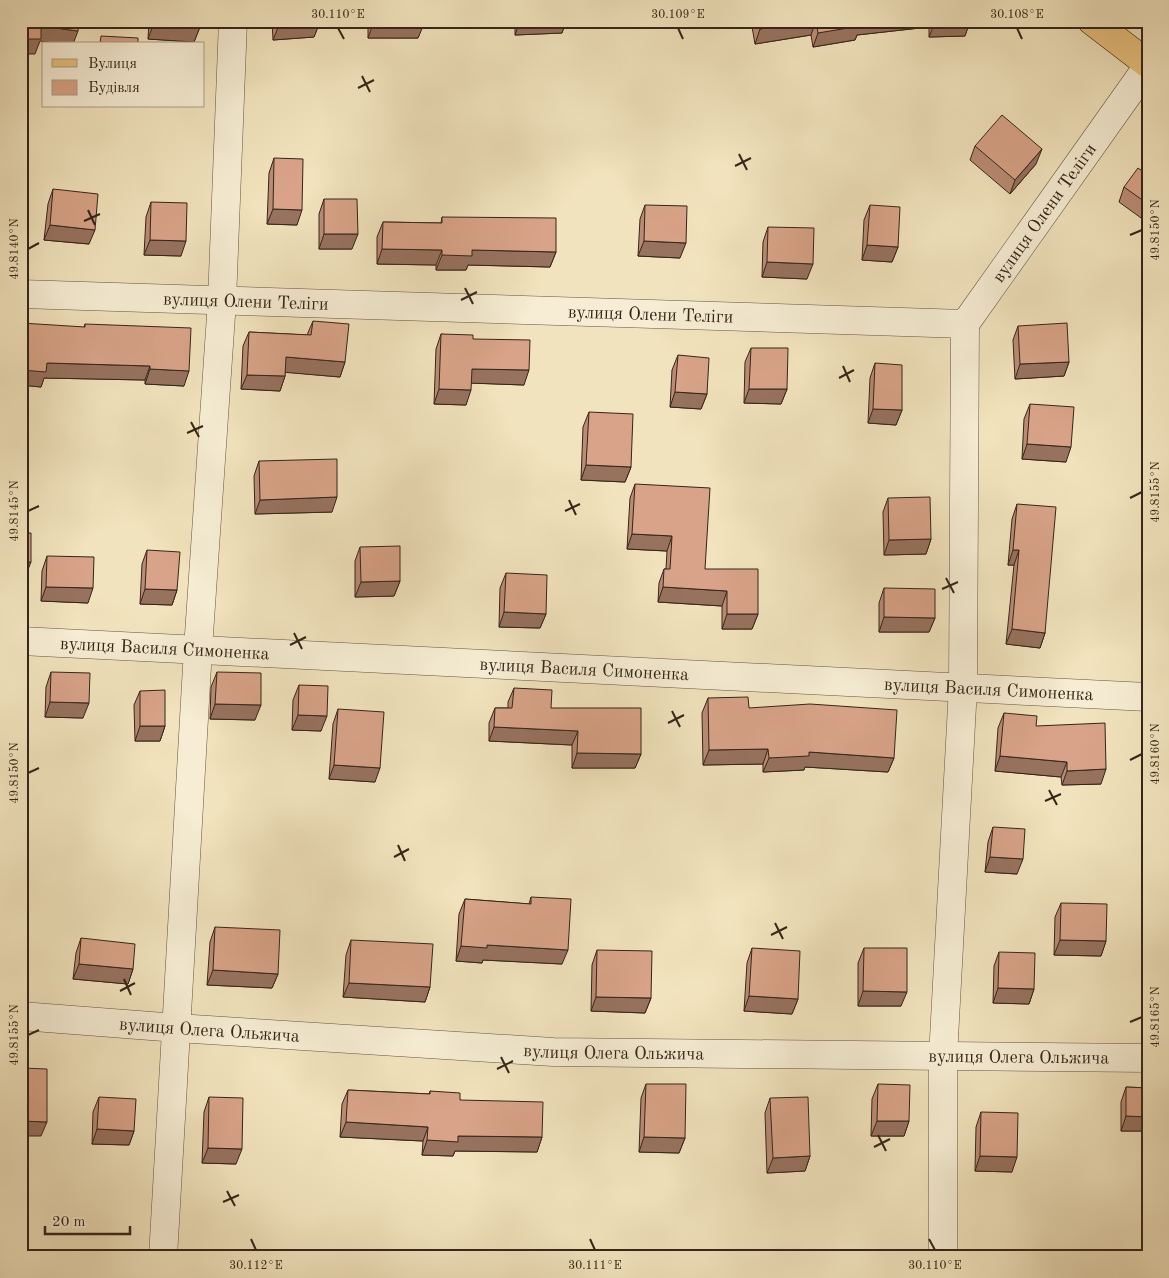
<svg xmlns="http://www.w3.org/2000/svg" width="1169" height="1278" viewBox="0 0 1169 1278" font-family="'Old Standard TT',serif">
<style>
.lines{fill:none;stroke-linecap:round;stroke-linejoin:round}
.minor-casing{stroke:#645441;stroke-width:29}
.major-casing{stroke:#352518;stroke-width:29}
.minor{stroke:#f6edd4;stroke-width:28}
.major{stroke:#e8c27e;stroke-width:28}
.wall{fill:#ba8c75;stroke:#352518}
.shaded-wall{fill:#97725f;stroke:#352518}
.building{fill:#d8a388;stroke:#352518}
.ticks{fill:none;stroke:#352518;stroke-width:2}
.labels{text-anchor:middle;stroke-width:4.5;stroke-linejoin:round;paint-order:stroke}
.street-label{font-size:18px;fill:#352518;stroke:#f6edd4}
.neatline{fill:none;stroke:#352518;stroke-width:2}
.ticks-label{font-size:12px;text-anchor:middle;fill:#352518}
</style>
<rect width="100%" height="100%" fill="#f1e3bd"/>
<filter id="stains"><feTurbulence type="fractalNoise" baseFrequency=".004" numOctaves="4"/><feColorMatrix values="0 0 0 0 .2 0 0 0 0 .09 0 0 0 0 .02 0 0 0 .5 -.17"/></filter>
<radialGradient id="worn" r=".72"><stop offset=".6" stop-color="#630" stop-opacity="0"/><stop offset="1" stop-color="#630" stop-opacity=".3"/></radialGradient>
<g class="lines">
<defs>
<g id="minor">
<path id="s1" d="M21,294L965,324L1148,66"/>
<path id="s2" d="M21,641L1148,697"/>
<path id="s3" d="M21,1016L177,1028L553,1052L1148,1058"/>
<path d="M163,1257L198,649L222,301L233,21"/>
<path d="M943,1257V1057L963,687L965,324"/>
</g>
<path id="major" d="M1092,21L1148,64"/>
</defs>
<use href="#minor" class="minor-casing"/>
<use href="#major" class="major-casing"/>
<use href="#minor" class="minor"/>
<use href="#major" class="major"/>
</g>
<path class="wall" d="M149,21H200V27L194,42L148,39Z
M272,21H320L314,37L273,40Z
M368,21H424L418,38H368Z
M515,21H566L562,33L515,35Z
M751,21H970L965,36L929,37V27L857,35L855,40L813,47L811,35L755,44Z
M975,146L1036,164L1010,194L970,160Z
M274,158L297,225L267,224L269,173Z
M1148,175V223L1119,202L1124,187Z
M53,189L89,244L44,240L48,204Z
M324,199L352,249H319V214Z
M151,202L181,256L144,255L146,217Z
M645,205L680,258L638,256L640,219Z
M870,205L898,247L892,262L862,260L864,220Z
M442,217L556,252L550,267L468,265L466,270H436V265L377,264V237L383,222L441,223Z
M768,227L807,279L762,277L763,242Z
M313,321L345,362L340,377L285,372V376L280,391L241,389L243,346L249,332L307,335Z
M85,324L184,386L145,384V380L44,378L41,387L21,385L84,327Z
M1018,326L1069,362L1064,376L1015,379L1013,340Z
M441,334L473,339L524,385L471,383L466,405L434,404L436,349Z
M751,348L787,389L781,404L744,403L745,362Z
M678,355L707,394L701,409L670,407L672,370Z
M875,363L902,410L896,425L868,423L870,378Z
M1030,404L1066,462L1022,459L1024,419Z
M589,412L631,467L625,482L581,480L583,427Z
M259,461L332,512L255,514L254,476Z
M635,484L705,569L758,614L752,629H722V606L658,602L659,583L664,569H666L667,551L627,549L630,498Z
M888,498L931,539L926,554L884,555L883,512Z
M1017,504L1045,633L1040,648L1006,644L1014,565H1008L1012,519Z
M360,547L400,581L394,596L355,597V561Z
M147,550L177,590L172,605L140,604L142,564Z
M47,556L88,603L41,601L42,571Z
M506,573L546,614L540,628L499,627L500,588Z
M884,588L935,618L929,632H879V603Z
M51,672L83,718L45,717L46,687Z
M217,672L255,720L210,719L211,687Z
M299,685L321,731L292,730L293,700Z
M514,688L551,708L641,754L635,768H572V745L489,741V723L495,708H508V702Z
M140,691L165,726L160,741H135L134,705Z
M708,698L749,708L894,758L888,772L805,767L804,770L763,772V764L703,765L702,713Z
M338,709L375,782L329,779L333,724Z
M1004,713L1036,726L1101,784L1062,785L1061,777L995,771L998,728Z
M993,827L1017,874L985,872L988,842Z
M531,897L562,964L483,960L482,963L456,961L459,914L465,899L529,904Z
M1061,903L1106,941L1101,956L1054,955L1055,917Z
M215,927L278,974L272,988L207,985L210,942Z
M81,938L133,969L128,984L73,979L76,953Z
M351,940L430,987L425,1002L343,997L346,955Z
M752,948L798,999L792,1014L744,1011L747,963Z
M864,948L901,1006H858V963Z
M597,950L651,998L645,1013L591,1011L592,965Z
M999,952L1034,989L1029,1004L993,1003L994,966Z
M646,1084L685,1138L679,1153L639,1152L641,1098Z
M878,1084L909,1121L904,1136H871L872,1099Z
M1126,1087L1148,1088V1153H1142V1131H1121V1102Z
M348,1090L429,1094L430,1091L460,1100L542,1137L537,1152L455,1151L453,1156L422,1155L423,1141L340,1137L342,1104Z
M99,1097L134,1131L129,1145L92,1144L93,1112Z
M209,1097L236,1164L202,1163L204,1112Z
M770,1098L810,1156L805,1171L767,1173L765,1113Z
M981,1112L1012,1172L975,1171L976,1127Z"/>
<path class="shaded-wall" d="M520,21H566L562,33L515,35Z
M807,21H816L811,35L755,44L760,29Z
M859,21H931L929,27L857,35L855,40L813,47L818,33Z
M970,21L965,36L929,37L935,22Z
M320,22L314,37L273,40L279,25Z
M373,24H424L418,38H368Z
M153,25L200,27L194,42L148,39Z
M41,26L78,31L73,44H59L40,41L35,54H21V39Z
M1042,149L1036,164L1010,194L1015,180Z
M273,209L302,210L297,225L267,224Z
M50,225L95,230L89,244L44,240Z
M324,234H358L352,249H319Z
M150,240L186,241L181,256L144,255Z
M644,241L686,243L680,258L638,256Z
M867,245L898,247L892,262L862,260Z
M382,249L442,250L436,265L377,264Z
M472,250L556,252L550,267L468,265L466,270H436L442,255Z
M767,262L813,264L807,279L762,277Z
M286,357L345,362L340,377L281,372Z
M1069,362L1064,376L1015,379L1020,364Z
M47,363L150,366L145,380L44,378L41,387L21,385V370Z
M150,369L189,371L184,386L145,384Z
M472,369L529,370L524,385L467,383Z
M247,375L285,376L280,391L241,389Z
M439,389L471,390L466,405L434,404Z
M749,389H787L781,404L744,403Z
M675,392L707,394L701,409L670,407Z
M873,409L902,410L896,425L868,423Z
M1027,444L1071,447L1066,462L1022,459Z
M586,465L631,467L625,482L581,480Z
M337,497L332,512L255,514L260,500Z
M632,534L672,536L667,551L627,549Z
M931,539L926,554L884,555L889,540Z
M1013,550H1019L1014,565H1008Z
M21,562H31L25,577H21Z
M400,581L394,596L355,597L361,582Z
M46,587L93,588L88,603L41,601Z
M663,587L727,591L722,606L658,602Z
M145,589L177,590L172,605L140,604Z
M504,612L546,614L540,628L499,627Z
M727,614H758L752,629H722Z
M884,617L935,618L929,632H879Z
M1012,629L1045,633L1040,648L1006,644Z
M50,702L89,703L83,718L45,717Z
M215,704L261,705L255,720L210,719Z
M298,715L327,716L321,731L292,730Z
M140,726H165L160,741H135Z
M494,727L578,731L572,745L489,741Z
M768,749L763,764L703,765L709,750Z
M809,752L894,758L888,772L805,767L804,770L763,772L769,758Z
M577,753L641,754L635,768H572Z
M1000,756L1067,762L1061,777L995,771Z
M334,765L380,768L375,782L329,779Z
M1106,769L1101,784L1062,785L1067,771Z
M990,857L1023,859L1017,874L985,872Z
M1060,940L1106,941L1101,956L1054,955Z
M487,945L568,950L562,964L483,960L482,963L456,961L461,946Z
M79,964L133,969L128,984L73,979Z
M213,970L278,974L272,988L207,985Z
M349,983L430,987L425,1002L343,997Z
M998,988L1034,989L1029,1004L993,1003Z
M863,991L907,992L901,1006H858Z
M749,996L798,999L792,1014L744,1011Z
M596,997L651,998L645,1013L591,1011Z
M1126,1116L1148,1117L1142,1131H1121Z
M21,1121L47,1122L41,1136H21Z
M877,1121H909L904,1136H871Z
M346,1122L428,1127L423,1141L340,1137Z
M97,1129L134,1131L129,1145L92,1144Z
M458,1136L542,1137L537,1152L455,1151L453,1156L422,1155L427,1140Z
M644,1137L685,1138L679,1153L639,1152Z
M1147,1138L1148,1153H1142Z
M208,1148L242,1149L236,1164L202,1163Z
M810,1156L805,1171L767,1173L773,1158Z
M980,1156L1017,1157L1012,1172L975,1171Z"/>
<path class="building" d="M21,21H79L78,31L41,26V39H21Z
M153,21H200V27L153,25Z
M278,21H320V22L279,25Z
M373,21H424V24H373Z
M759,21H807L760,29Z
M816,21H860V26L818,33Z
M101,36L138,38V44H100Z
M1002,115L1042,149L1015,180L975,146Z
M274,158L303,159L302,210L273,209Z
M1138,168L1148,175V204L1124,187Z
M53,189L98,194L95,230L50,225Z
M324,199H357L358,234H324Z
M151,202L187,203L186,241L150,240Z
M21,204H25L24,222L21,221Z
M645,205L687,206L686,243L644,241Z
M870,205L900,207L898,247L867,245Z
M442,217L556,218V252L472,250V256L442,255V250L382,249L383,222L442,223Z
M768,227L814,228L813,264L767,262Z
M313,321L349,324L345,362L286,357L285,376L247,375L249,332L311,335Z
M21,323L85,327V324L191,328L189,371L150,369V366L47,363L46,372L21,370Z
M1067,323L1069,362L1020,364L1018,326Z
M441,334L473,335V339L530,340L529,370L472,369L471,390L439,389Z
M751,348H788L787,389H749Z
M678,355L709,358L707,394L675,392Z
M875,363L902,365V410L873,409Z
M1030,404L1074,407L1071,447L1027,444Z
M589,412L633,414L631,467L586,465Z
M337,459V497L260,500L259,461Z
M635,484L710,488L705,569H758V614H727V591L663,587L664,569H670L672,536L632,534Z
M930,497L931,539L889,540L888,498Z
M1017,504L1056,507L1045,633L1012,629L1019,550H1013Z
M21,533H31V562H21Z
M400,546V581L361,582L360,547Z
M147,550L180,552L177,590L145,589Z
M47,556L94,557L93,588L46,587Z
M506,573L547,575L546,614L504,612Z
M884,588L935,589V618L884,617Z
M51,672L90,673L89,703L50,702Z
M217,672L261,673V705L215,704Z
M299,685L328,686L327,716L298,715Z
M514,688L552,690L551,708H641V754L577,753L578,731L494,727L495,708H512Z
M165,690V726H140V691Z
M748,697L749,708L810,704L897,710L894,758L809,752V756L769,758L768,749L709,750L708,698Z
M338,709L384,712L380,768L334,765Z
M1004,713L1037,716L1036,726L1105,723L1106,769L1067,771V762L1000,756Z
M993,827L1025,829L1023,859L990,857Z
M531,897L571,899L568,950L487,945V948L461,946L465,899L531,904Z
M1061,903L1107,904L1106,941L1060,940Z
M215,927L280,930L278,974L213,970Z
M81,938L135,944L133,969L79,964Z
M351,940L433,944L430,987L349,983Z
M752,948L800,951L798,999L749,996Z
M864,948H907V992L863,991Z
M597,950L652,951L651,998L596,997Z
M999,952L1035,953L1034,989L998,988Z
M22,1068L47,1069V1122L21,1121Z
M646,1084H686L685,1138L644,1137Z
M878,1084L910,1085L909,1121H877Z
M1126,1087L1148,1088V1138V1117L1126,1116Z
M348,1090L430,1094V1091L460,1093V1100L543,1102L542,1137L458,1136V1142L427,1140L428,1127L346,1122Z
M99,1097L136,1099L134,1131L97,1129Z
M209,1097L243,1098L242,1149L208,1148Z
M808,1097L810,1156L773,1158L770,1098Z
M981,1112L1018,1113L1017,1157L980,1156Z"/>
<path class="ticks" d="M338,28L344,39M678,28L683,39M1017,28L1022,39M362,76L370,92M358,88L374,80M739,154L747,170M735,166L751,158M88,210L95,225M84,221L100,214M1130,235L1142,230M28,249L39,243M465,288L473,304M461,300L477,292M843,366L850,382M839,378L854,370M191,422L199,437M187,433L203,426M1130,498L1142,492M569,500L576,515M28,511L39,506M565,511L580,504M946,578L954,593M942,589L958,582M294,633L302,649M290,645L306,637M672,711L680,727M668,723L684,715M1130,760L1142,754M28,773L39,768M1049,790L1057,805M1045,801L1061,794M398,845L405,861M394,857L409,849M775,923L783,939M771,935L787,927M124,979L131,995M120,991L135,983M1130,1022L1142,1017M28,1035L39,1030M501,1057L509,1073M497,1069L513,1061M878,1135L886,1151M874,1147L890,1139M227,1191L235,1206M223,1202L239,1195M251,1239L256,1250M590,1239L595,1250M929,1239L935,1250"/>
<g class="labels">
<g class="street-label">
<text dy="6" stroke="none"><textPath href="#s1" startOffset="1081">вулиця Олени Теліги</textPath></text>
<text dy="6" stroke="none"><textPath href="#s1" startOffset="225">вулиця Олени Теліги</textPath></text>
<text dy="6" stroke="none"><textPath href="#s1" startOffset="630">вулиця Олени Теліги</textPath></text>
<text dy="6" stroke="none"><textPath href="#s2" startOffset="144">вулиця Василя Симоненка</textPath></text>
<text dy="6" stroke="none"><textPath href="#s2" startOffset="564">вулиця Василя Симоненка</textPath></text>
<text dy="6" stroke="none"><textPath href="#s2" startOffset="969">вулиця Василя Симоненка</textPath></text>
<text dy="6" stroke="none"><textPath href="#s3" startOffset="189">вулиця Олега Ольжича</textPath></text>
<text dy="6" stroke="none"><textPath href="#s3" startOffset="594">вулиця Олега Ольжича</textPath></text>
<text dy="6" stroke="none"><textPath href="#s3" startOffset="999">вулиця Олега Ольжича</textPath></text>
</g>
</g>
<rect width="1169" height="1278" fill="none" stroke="#f1e3bd" stroke-width="55"/>
<rect x="42" y="42" width="162" height="65" fill="#f6edd4" stroke="#a99d89"/>
<rect x="52" y="59" width="25" height="8" fill="#e8c27e" stroke="#a99d89"/>
<text x="88" y="68" font-size="15" fill="#352518">Вулиця</text>
<rect x="52" y="80" width="25" height="15" fill="#d8a388" stroke="#a99d89"/>
<text x="88" y="92" font-size="15" fill="#352518">Будівля</text>
<path d="M45 1226v8h85v-8" fill="none" stroke="#352518" stroke-width="2.5"/>
<text x="52" y="1226" font-size="15" fill="#352518" stroke="#f6edd4" stroke-width="4" paint-order="stroke">20 m</text>
<rect x="28" y="28" width="1114" height="1222" class="neatline"/>
<g class="ticks-label">
<text x="338" y="18">30.110°E</text>
<text x="678" y="18">30.109°E</text>
<text x="1017" y="18">30.108°E</text>
<text transform="translate(1155 230) rotate(-90)" y="4">49.8150°N</text>
<text transform="translate(14 249) rotate(-90)" y="4">49.8140°N</text>
<text transform="translate(1155 492) rotate(-90)" y="4">49.8155°N</text>
<text transform="translate(14 511) rotate(-90)" y="4">49.8145°N</text>
<text transform="translate(1155 754) rotate(-90)" y="4">49.8160°N</text>
<text transform="translate(14 773) rotate(-90)" y="4">49.8150°N</text>
<text transform="translate(1155 1017) rotate(-90)" y="4">49.8165°N</text>
<text transform="translate(14 1035) rotate(-90)" y="4">49.8155°N</text>
<text x="256" y="1269">30.112°E</text>
<text x="595" y="1269">30.111°E</text>
<text x="935" y="1269">30.110°E</text>
</g>
<rect width="100%" height="100%" filter="url(#stains)"/>
<rect width="100%" height="100%" fill="url(#worn)"/>
</svg>
